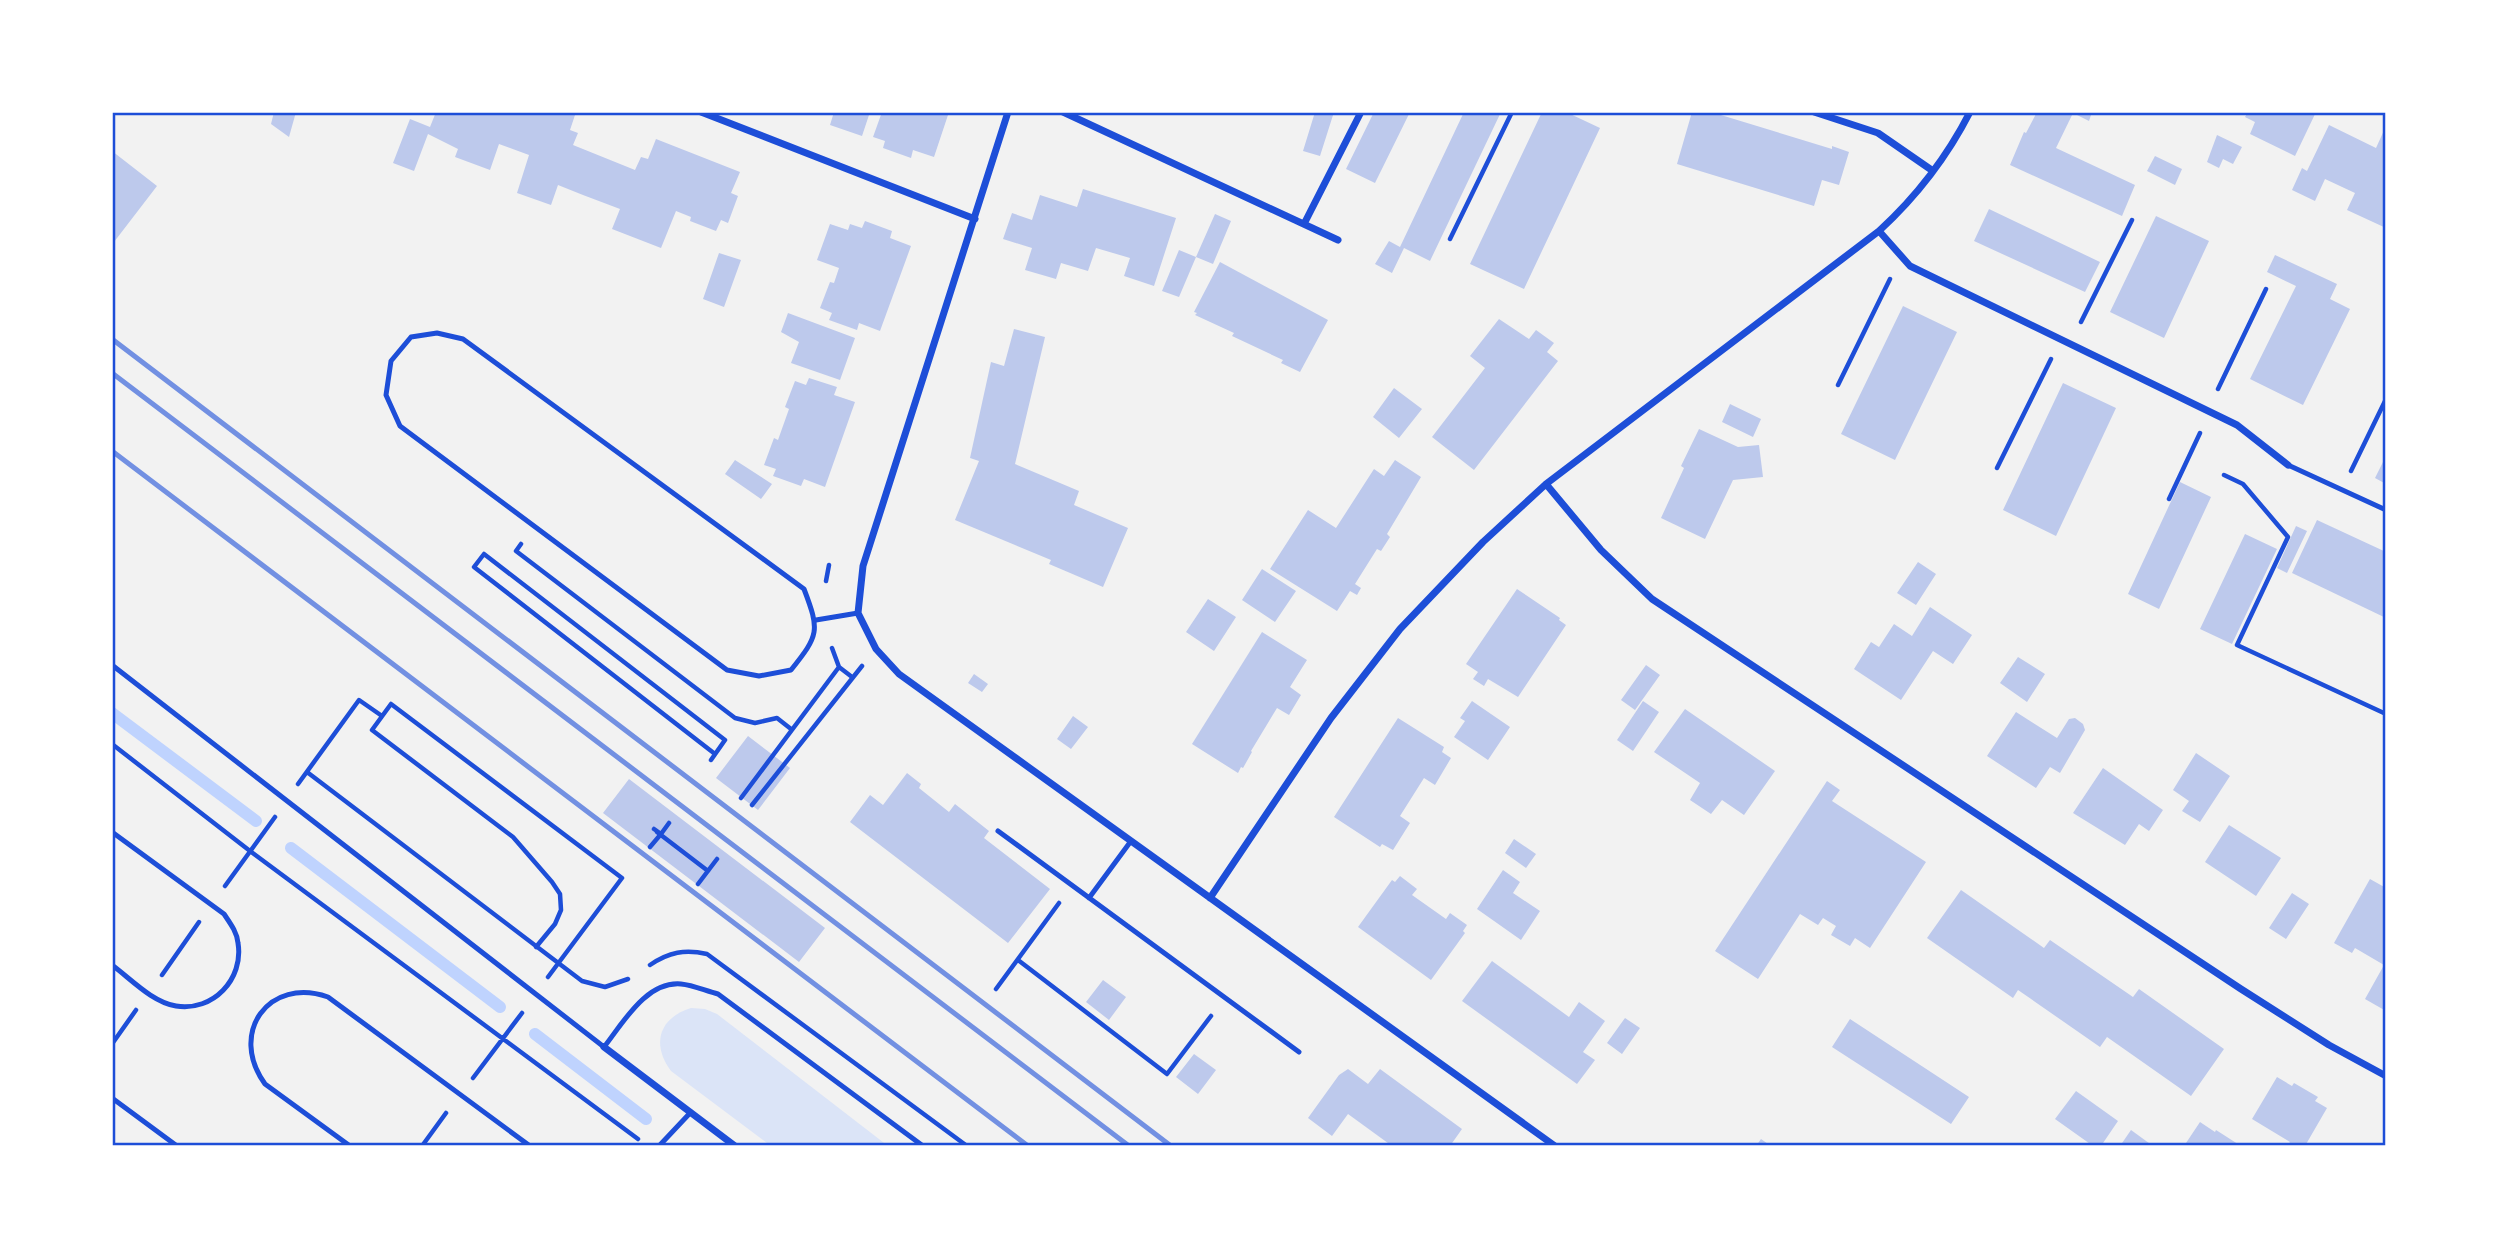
<svg xmlns="http://www.w3.org/2000/svg" width="2498" height="1258" viewBox="0 0 2498 1258" font-family="'DejaVu Sans',sans-serif">
<style>
.green{fill:#dbe4f7}
.lines{fill:none;stroke-linecap:round;stroke-linejoin:round}
.stream{stroke:#bfd3fe;stroke-width:12}
.building{fill:#bdc9ec}
.path{stroke:#1d4ed8;stroke-width:4.5}
.service{stroke:#1d4ed8;stroke-width:5}
.minor{stroke:#1d4ed8;stroke-width:7}
.rail{stroke:#7290e2;stroke-width:5}
.neatline{fill:none;stroke:#1d4ed8;stroke-width:2.5}
</style>
<rect width="100%" height="100%" fill="#f2f2f2"/>
<path class="green" d="M691,1008L705,1009L717,1014L888,1146H771L671,1071C651,1044 659,1018 691,1008Z"/>
<g class="lines">
<path class="stream" d="M112,713L256,821
M291,848L500,1007
M535,1034L646,1119"/>
</g>
<path class="building" d="M274,112H296L289,137L271,124Z
M436,112H576L570,130L578,133L573,145L635,170L641,157L648,159L656,139L740,172L731,193L738,196L728,223L721,220L716,231L690,221L691,217L676,211L661,248L612,229L620,209L583,195L558,185L551,205L517,193L529,155L499,144L490,170L455,157L458,149L428,134L414,171L393,163L410,119L430,127Z
M834,112H870L862,136L830,125Z
M882,112H949L934,157L913,150L911,158L883,148L885,141L873,137Z
M1315,112H1334L1320,156L1303,151Z
M1374,112H1410L1375,183L1346,169Z
M1464,112H1501L1430,261L1404,248L1392,273L1375,264L1389,241L1400,247Z
M1542,112H1566L1600,128L1524,289L1470,264Z
M1692,112H1711L1832,149V146L1849,152L1839,185L1822,180L1814,206L1677,164Z
M2037,112H2092L2089,121L2073,113L2056,148L2135,185L2122,216L2010,165L2024,132L2026,133Z
M2248,112H2316L2295,156L2250,134L2255,122L2245,117Z
M2329,125L2376,148L2386,126V228L2347,210L2355,193L2325,179L2315,201L2292,190L2302,168L2307,171Z
M2217,135L2242,147L2233,164L2223,159L2219,168L2207,162Z
M112,151L157,186L114,242L112,240Z
M2155,156L2182,169L2175,185L2147,171Z
M1083,189L1176,218L1154,286L1124,276L1130,258L1096,248L1088,271L1061,263L1056,279L1025,270L1032,248L1003,239L1012,213L1032,220L1040,195L1077,207Z
M1989,209L2100,262L2085,292L1974,241Z
M1215,214L1231,221L1213,264L1196,257Z
M2156,216L2209,241L2164,338L2110,312Z
M865,221L892,231L890,238L911,246L880,331L859,323L857,330L829,320L832,313L820,308L830,282L834,283L839,268L817,260L830,224L848,230L850,224L862,228Z
M1179,250L1196,257L1179,297L1162,291Z
M719,253L741,260L724,307L703,299Z
M2275,255L2337,284L2330,299L2350,309L2303,405L2250,379L2296,286L2267,272Z
M1220,262L1328,320L1300,372L1281,363L1283,360L1232,336L1234,333L1195,315L1197,313L1194,312Z
M1903,306L1957,332L1895,460L1841,434Z
M788,313L855,338L840,380L791,363L799,342L781,332Z
M1499,319L1529,339L1536,330L1554,343L1547,352L1558,361L1474,470L1432,437L1485,368L1470,356Z
M1014,329L1045,337L1015,464L1079,491L1074,505L1128,528L1103,587L1049,564L1051,560L955,520L979,461L970,458L991,362L1004,366Z
M809,378L837,387L834,395L855,402L825,487L804,479L801,486L773,476L776,469L764,465L774,438L778,440L789,409L785,407L795,381L806,385Z
M2063,383L2116,408L2056,536L2003,510Z
M1394,388L1422,409L1399,438L1373,417Z
M1730,404L1761,419L1753,437L1722,422Z
M1699,429L1738,447L1759,445L1763,477L1733,480L1705,539L1661,518L1684,468L1681,466Z
M2386,456V484L2375,478Z
M735,460L772,484L761,499L725,474Z
M1395,460L1421,477L1387,534L1390,537L1381,551L1377,549L1355,584L1361,588L1357,595L1350,591L1337,611L1270,569L1308,510L1336,528L1374,469L1384,476Z
M2180,482L2211,497L2159,609L2128,594Z
M2317,520L2386,552V618L2292,573Z
M2296,526L2307,531L2287,573L2277,568Z
M2245,534L2277,549L2232,644L2200,629Z
M1918,562L1936,574L1916,605L1897,593Z
M1262,569L1296,591L1275,622L1242,600Z
M1517,589L1560,618L1559,620L1566,625L1518,697L1488,679L1484,686L1473,679L1478,672L1466,664Z
M1208,599L1236,617L1214,651L1186,632Z
M1930,607L1972,635L1953,664L1933,651L1901,700L1854,669L1871,642L1879,647L1894,624L1912,636Z
M1262,632L1307,660L1290,687L1301,695L1289,715L1277,708L1251,751L1252,752L1243,768L1241,767L1238,773L1192,744Z
M2018,657L2045,674L2027,702L2000,683Z
M1646,665L1660,675L1635,710L1621,700Z
M974,674L988,684L982,692L968,683Z
M1472,701L1510,727L1488,760L1454,737L1465,721L1460,718Z
M1643,701L1659,712L1633,751L1617,740Z
M1685,709L1775,771L1744,815L1722,800L1711,814L1690,800L1700,783L1654,752Z
M2016,712L2057,738L2069,719L2075,718L2083,724L2085,730L2060,773L2050,767L2036,788L1987,756Z
M1073,716L1088,727L1071,749L1057,739Z
M1398,718L1444,747L1442,752L1451,758L1435,785L1424,778L1400,816L1410,823L1393,850L1382,844L1380,847L1334,817Z
M748,736L790,768L758,810L716,778Z
M2196,753L2230,776L2200,822L2182,811L2189,801L2173,790Z
M2103,768L2163,810L2149,831L2139,824L2125,845L2073,813Z
M907,773L921,784L919,788L949,812L955,804L989,831L984,838L1050,889L1008,943L850,822L870,795L883,805Z
M629,779L825,928L799,962L603,813Z
M1827,781L1840,790L1832,801L1926,862L1870,948L1855,938L1850,946L1831,935L1836,926L1823,918L1818,925L1800,914L1758,979L1715,951Z
M2229,825L2281,858L2256,896L2205,862Z
M1514,839L1536,854L1526,868L1505,853Z
M1503,870L1520,882L1513,893L1540,911L1521,940L1477,909Z
M1400,876L1417,889L1412,895L1446,919L1450,913L1467,925L1463,931L1465,933L1431,980L1358,927L1392,880L1395,882Z
M2370,879L2386,888V1011L2365,999L2384,965L2355,948L2352,953L2334,943Z
M1961,890L2044,948L2050,940L2133,997L2139,989L2224,1049L2191,1096L2107,1037L2100,1047L2018,990L2013,998L1927,938Z
M2292,893L2309,904L2286,939L2269,928Z
M1492,961L1569,1017L1579,1002L1605,1021L1583,1052L1595,1060L1577,1084L1462,1001Z
M1103,980L1126,997L1109,1020L1086,1002Z
M1625,1018L1640,1028L1622,1054L1607,1043Z
M1850,1019L1969,1097L1951,1124L1832,1047Z
M1194,1054L1216,1070L1198,1094L1176,1077Z
M1348,1069L1368,1084L1380,1069L1462,1129L1450,1146H1392L1348,1114L1332,1136L1308,1118L1339,1075Z
M2277,1077L2292,1086L2294,1083L2318,1097L2315,1101L2327,1108L2305,1146H2287L2290,1142L2252,1119Z
M2076,1091L2118,1121L2101,1146H2093L2055,1119Z
M2200,1122L2215,1132L2216,1130L2241,1146H2184Z
M2131,1130L2153,1146H2120Z
M1761,1139L1771,1146H1756Z"/>
<g class="lines">
<path class="path" d="M1450,239L1512,112
M2081,322L2132,220
M1838,385L1890,279
M2218,389L2266,289
M1997,468L2051,359
M2351,471L2386,399
M2224,475L2243,484L2288,537L2237,645L2386,714
M2169,499L2200,433
M521,544L516,551L735,718L755,723L777,718L791,729
M826,581L829,565
M832,648L839,667
M112,744L250,851L638,1139
M711,760L725,740L484,554L474,567L715,754
M307,772L582,981L605,987L628,979
M298,784L359,700L382,716
M741,798L839,667L852,677
M752,805L862,666
M657,832L708,871
M661,834L669,823
M650,847L661,834L654,829
M698,884L717,859
M225,886L275,817
M536,947L555,924L561,910L560,894L552,882L513,837L372,730L391,704L622,878L548,977
M1018,960L1167,1074L1211,1016
M650,965C669,952 685,949 707,954L967,1146
M162,975L199,922
M996,989L1059,903
M112,1044L136,1010
M473,1078L522,1013
M422,1146L446,1113"/>
<path class="service" d="M437,333L463,339L804,589C820,631 819,635 791,670L759,676L727,670L400,426L386,395L391,361L411,337Z
M2288,465L2386,510
M816,620L858,613
M112,665L604,1047C623,1023 646,981 681,984C693,985 706,991 718,994L923,1146
M998,831L1299,1052
M112,832L224,914C230,923 237,932 238,943C244,979 213,1012 176,1006C152,1002 131,979 112,965
M1089,898L1131,841
M112,1098L177,1146
M350,1146L265,1084C228,1033 269,976 328,997L530,1146
M659,1146L691,1112"/>
<path class="minor" d="M701,112L975,219
M1008,112L863,566L858,613L876,649L899,674L1555,1146
M1063,112L1338,240
M1814,112L1878,133L1933,171
M1304,224L1361,112
M1879,231L1910,266L2237,425L2288,465
M1546,484L1601,550L1652,599L2241,989L2329,1045L2386,1076
M1210,898L1331,718L1400,629L1483,542L1546,484L1879,231C1916,197 1947,157 1970,112
M604,1047L735,1146"/>
<path class="rail" d="M112,339L1171,1146
M112,373L1129,1146
M112,451L1028,1146"/>
</g>
<rect width="2498" height="1258" fill="none" stroke="#ffffff" stroke-width="228"/>
<rect x="114" y="114" width="2270" height="1030" class="neatline"/>
</svg>
